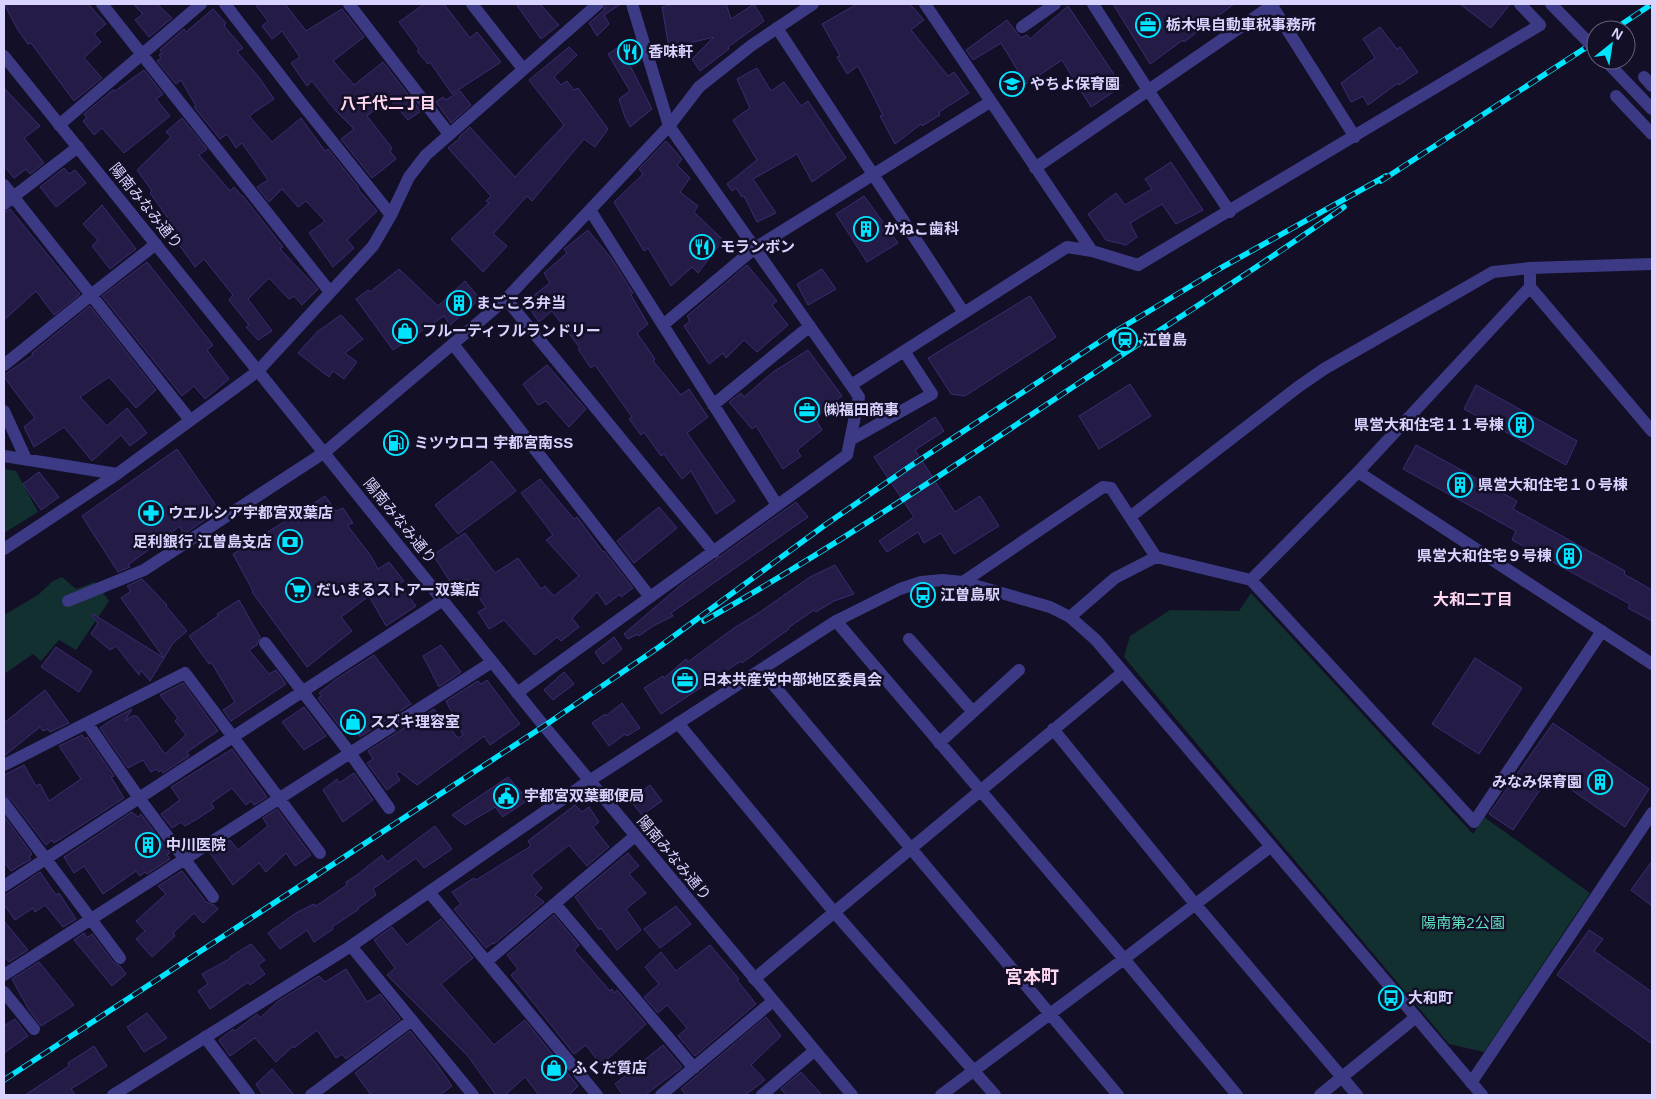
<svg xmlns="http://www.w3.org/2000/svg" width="1656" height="1099" viewBox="0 0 1656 1099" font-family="Helvetica,'Noto Sans JP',sans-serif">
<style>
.green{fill:#12302f}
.building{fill:#241b47;stroke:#3b2d73}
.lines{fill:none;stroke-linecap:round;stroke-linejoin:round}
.minor{stroke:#3d3a85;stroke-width:12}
.tertiary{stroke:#3d3a85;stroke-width:12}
.rail-casing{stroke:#00e5ff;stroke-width:5.5}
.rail{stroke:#130f26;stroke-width:4;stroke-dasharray:11;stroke-linecap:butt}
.tertiary-bridge{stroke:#3d3a85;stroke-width:12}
.labels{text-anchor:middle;stroke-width:5;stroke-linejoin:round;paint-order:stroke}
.poi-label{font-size:15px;font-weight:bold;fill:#d9d4ff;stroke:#130f26;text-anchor:start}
.street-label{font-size:15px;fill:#d9d4ff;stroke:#130f26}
.park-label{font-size:15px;fill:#5fe0c0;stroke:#130f26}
.neighbourhood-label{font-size:16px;font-weight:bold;fill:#ffd6f0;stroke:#130f26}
.quarter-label{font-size:18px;font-weight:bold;fill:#ffd6f0;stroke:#130f26}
</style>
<rect width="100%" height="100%" fill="#130f26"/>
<path class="green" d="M4,469L16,471L38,512L4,533Z
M62,577L76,589L95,582L109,601L76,650L59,640L41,661L33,654L4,674V615L38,595L53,581Z
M1251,593L1473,834L1484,817L1590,893L1484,1052L1449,1044L1124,657L1130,636L1170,610L1239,611Z"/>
<path class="building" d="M4,4H88L106,24L94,34L101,42L84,58L102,78L74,101L31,43L28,44L18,30Z
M133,4H157L172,18L149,37L135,20L143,14Z
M255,4H285L306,31L342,9L364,37L333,61L335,63L354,85L383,62L421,111L408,120L389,98L367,116L392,148L390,151L396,159L372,178L341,139L354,129L335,110L312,81L307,86L291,63L300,57L282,31L272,39L262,26L268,21Z
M424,4H444L470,38L477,32L501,62L452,94L430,62L428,64L417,51L419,49L399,22Z
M516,4H540L559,25L541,39Z
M606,4H621L604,15L609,24L597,36L589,23L604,10Z
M674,4H726L731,19L754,4L764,21L728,47L729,49L700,71L692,59L714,37L669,48L662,7Z
M857,4H910L924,20L911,30L948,76L954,72L969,93L939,112L940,115L922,126L921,124L895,144L880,116L883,115L858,66L847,74L837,57L840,56L822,24Z
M1113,4H1234L1184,42L1183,40L1150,64Z
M1460,4H1510L1491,28Z
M1068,6L1122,86L1091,107L1062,60L1026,84L1001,43L973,60L966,50L1007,20L1021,38L1027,35L1030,39Z
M213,9L226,23L224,26L243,48L237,52L258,76L274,99L249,116L272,142L301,118L325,151L328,149L359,188L358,189L377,211L347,240L354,248L333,267L309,233L325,221L306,201L298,207L282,189L269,202L257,187L268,180L242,143L236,148L227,134L220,139L194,107L196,106L181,80L176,84L157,61L161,58L159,55L162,53L160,50L184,29L186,32Z
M1380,27L1397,49L1400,47L1418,72L1399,85L1398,83L1368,105L1363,96L1351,102L1341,83L1375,58L1363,39Z
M620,46L652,109L630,127L625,117L619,99L630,91L608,54Z
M569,47L577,55L554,77L561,85L567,81L574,90L578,88L608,129L595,147L584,139L532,201L527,196L493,234L507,246L483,272L451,239L489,203L486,201L491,196L448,148L460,138L459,137L470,127L515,177L564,125L529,80Z
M757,68L771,91L784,82L801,106L808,101L846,158L812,182L797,154L753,179L776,213L757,222L744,196L742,197L736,188L732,191L727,184L757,160L733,120L750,108L737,79Z
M144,70L163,94L156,99L170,116L124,153L102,128L94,135L83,121L87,118L84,114L113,90L115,91Z
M4,88L40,126L24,138L44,163L30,174L26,169L14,178L4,166Z
M460,91L471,105L451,123L436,102L443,97L446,100Z
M182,118L207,149L199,155L230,191L234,187L242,196H243L283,247L280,249L318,289L302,305L294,296L289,299L269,278L248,299L272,331L258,340L246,327L249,325L229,300L233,295L204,259L195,267L170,232L175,228L150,193L152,191L137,170L171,137L166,132Z
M666,141L682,159L677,165L690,178L680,192L698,206L694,212L723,240L698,273L692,267L671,286L648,248L644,251L614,202L643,174L639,169Z
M1171,162L1203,210L1176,224L1162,204L1130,223L1137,237L1126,245L1106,240L1088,214L1116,193L1125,205L1152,189L1145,179Z
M64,168L69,174L75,170L86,183L56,207L40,187Z
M864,196L898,243L867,262L836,214Z
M102,205L136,249L110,269L92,246L98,240L83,224Z
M10,209L80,294L54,315L36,291L4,320V212Z
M588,230L611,258L633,293L631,295L648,324L637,333L655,359L653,361L681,395L689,389L708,417L687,433L735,501L716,514L691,471L682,479L664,454L661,456L644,432L641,435L629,419L632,417L595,365L591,368L578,349L580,348L552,311L539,322L525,302L550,283L544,273L567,253L564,249Z
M147,262L213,345L207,350L229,379L205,399L194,386L182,396L102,296Z
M747,265L777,301L772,305L788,325L757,352L744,340L726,358L723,353L709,364L684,326L690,321L687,316Z
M399,269L438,306L465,281L480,299L450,325L444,316L393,350L356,299L368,290L370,292Z
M822,269L836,289L808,305L797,284Z
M1030,296L1056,337L965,396L951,394L928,358Z
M90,306L156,390L136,408L109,377L80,397L107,426L127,408L147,433L130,446L121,435L92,461L64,427L34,447L24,427L35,418L4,377V375L33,355L32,353Z
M341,315L363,339L345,353L357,362L344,379L333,371L329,377L298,353L317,332Z
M808,350L842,396L815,418L822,430L797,450L801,456L783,469L756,426L752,429L729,402L741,393L744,397L773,372Z
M547,365L586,409L569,427L546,401L538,405L523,384Z
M1130,384L1151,416L1099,449L1079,416Z
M1476,385L1577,441L1566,465L1464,409Z
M935,417L944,431L915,450L955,512L980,496L999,526L954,554L941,533L924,543L918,532L887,552L879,541L914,517L874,457Z
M1416,445L1517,501L1513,509L1625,571L1624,574L1652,590V621L1628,608L1630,604L1512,540L1516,531L1403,469Z
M177,449L219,510L183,535L180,526L128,565L130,567L118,572L82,516Z
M492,461L516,491L458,534L435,505Z
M39,472L59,497L41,510L23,484Z
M540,479L574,519L577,517L603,552L604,551L633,588L621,597L620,594L606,605L597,592L572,618L579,627L561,641L557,637L535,655L504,620L489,629L478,612L486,608L467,579L455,589L433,555L465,533L495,573L518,558L541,589L545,586L554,596L579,576L546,540L553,535L521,493Z
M325,496L336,511L343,508L353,523L347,525L371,556L378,569L389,562L404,581L399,584L416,606L386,626L369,596L341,617L352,631L307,667L252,592L253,591L233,554Z
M796,502L808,517L671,613L673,616L653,626L639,636L638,634L628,639L624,634L683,583Z
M659,507L677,528L634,563L617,541Z
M835,565L854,594L834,601L816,612L814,610L788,628L789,629L742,663L741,661L661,714L644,688L663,676L664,678L686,659L688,662L734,628L760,612L810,577Z
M142,579L167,605L166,606L187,631L173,643L164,658L121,598L131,591L127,586Z
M239,600L260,637L257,645L249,650L269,674L276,670L286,684L231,721L223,710L235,702L211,662L209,664L189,636L218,616L217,614Z
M93,614L164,658L150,681L141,670L139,675L116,646L110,650L91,634L98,623L92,616Z
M614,637L622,649L603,664L595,652Z
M441,645L461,672L439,687L423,656Z
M56,647L92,671L79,692L41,667Z
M374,655L411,704L360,737L358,734H350L343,725L340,727L318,698L322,696L319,693L335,680Z
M1475,658L1522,688L1479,754L1432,724Z
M564,672L574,684L553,700L544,690Z
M487,680L520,724L490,745L484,736L417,785L399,771L396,774L400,780L387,790L367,763L373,759L368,751L434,709L458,738L463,735L446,701L478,681L481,684Z
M183,683L218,731L187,752L189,756L163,773L161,770L159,772L156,769L151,772L143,760L128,768L100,728L113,719L132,709L125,721L132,716H137L165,754L186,735L175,721L178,718L160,695Z
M45,690L69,723L50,732L48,729L43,731L40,727L4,756V723Z
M622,703L640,728L627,736L625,734L609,746L592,723L605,714L606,716Z
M304,707L326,736L304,750L282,722Z
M1553,723L1649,789L1625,827L1550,775L1513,830L1489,814Z
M82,735L85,739L87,737L114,776L111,777L124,798L54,843L52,840L46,845L10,798L4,795V775L24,765L36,786L40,784L49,801L81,779L59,746Z
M232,749L267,797L254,805L251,801L246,805L232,788L211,803L214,808L197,819L185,826L181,822L172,828L161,814L180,800L171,787Z
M354,773L373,800L343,822L323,790L337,779L339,783Z
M508,777L528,800L503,817L495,807L465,825L452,815Z
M650,785L662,801L642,815L630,800Z
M575,805L582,812L589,807L599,822L593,827L609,847L587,866L569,845L531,875L542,888L535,895L544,902L494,944L493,943L486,948L454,909L461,904L452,892L474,878L476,880L531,846L528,841Z
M277,809L311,855L295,866L286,853L266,872L259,863L233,885L210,853L230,840L238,850L268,826L263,818Z
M132,812L138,817L141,814L170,853L167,855L170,859L147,874L145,872L140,876L136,871L103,894L84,866L74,873L64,857Z
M4,816L32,854L29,857L31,859L11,871L4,862Z
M435,826L452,849L424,868L416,858L373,889L376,895L358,908L359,909L332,927L333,929L314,942L307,930L280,949L268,933L296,913L314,904L316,906L347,885L346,882L357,875L382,855L387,862Z
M628,853L639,866L629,874L646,893L626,909L641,930L617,950L601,928L599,930L575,897Z
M1652,861V906L1631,890Z
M182,871L206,902L214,905L218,909L203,923L194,913L173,933L175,936L152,957L136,939L145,931L136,921L166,894L158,886Z
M40,872L56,895L59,893L76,919L63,927L45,905L35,912L33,908L15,920L4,905V896Z
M676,906L691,924L660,948L644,929Z
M554,915L579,945L574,950L610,991L612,989L614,993L617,990L646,1024L601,1065L586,1045L574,1054L511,975L518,969L507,955Z
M441,919L473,958L441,984L494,1045L525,1020L578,1086L569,1095H539L525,1077L505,1095H496L467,1055L387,975L395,968L374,940L392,927L407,945Z
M4,921L28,950L9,962L4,956Z
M1589,930L1603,939L1594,951L1652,992V1044L1557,975Z
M84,933L87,938L92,934L114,963L120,966L126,974L112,986L74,940Z
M251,944L265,960L258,965L265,974L250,985L248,982L210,1009L198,991L208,984L202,974L231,958L230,957Z
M710,945L739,979L737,980L756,1004L695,1056L678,1036L687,1028L667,1005L658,1013L644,997L659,984L645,967L661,952L676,971Z
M39,962L74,1005L41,1026L29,1010L12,979Z
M346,969L367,1002L380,994L400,1019L346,1059L342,1054L336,1058L317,1030L294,1048L293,1046L276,1062L255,1038L230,1056L219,1040L233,1029L235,1031L257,1014L260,1018L278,1001L319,976L325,982Z
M147,1013L167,1038L144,1052L127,1027Z
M766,1017L781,1036L751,1065L765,1080L745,1095H686L681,1089Z
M15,1019L28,1036L4,1053V1026Z
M410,1031L436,1063L452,1086L440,1095H371L355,1073Z
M663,1045L682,1067L645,1095H623L615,1084Z
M94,1046L107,1066L71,1089L75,1095H25L69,1066L68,1063Z
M272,1069L294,1095H263L256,1084Z
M801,1072L822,1095H786L781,1089Z"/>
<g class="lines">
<path class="minor" d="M102,4L330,292
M225,4L299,100L391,215
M349,4L449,134
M472,4L523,69
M632,4L669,126L851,385
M925,4L1092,251
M1093,4L1148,90L1230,212
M1271,4L1355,137
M1022,27L1055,4
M777,28L964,313
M1644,77L1652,86
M1616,96L1652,134
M59,125L201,4
M1035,168L1274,4
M4,185L190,420
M4,204L78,147
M590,210L777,505
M1530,287L1652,431
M506,299L714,552
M663,325L755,248L990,102
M453,344L650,597
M4,365L91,295L156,244
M258,371L373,246L391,215L409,177L426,155L598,4
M713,405L810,326
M4,411L26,459
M850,440L932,394L904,351
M4,456L117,474
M1358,472L1652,664
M1130,517L1298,387L1324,369L1493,272L1530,268
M1251,580L1358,472L1530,287V268L1652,264
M963,582L1103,487L1111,488L1156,557
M68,601L144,570L325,452L506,299L669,126
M1070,617L1115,578L1156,557L1251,580L1474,822L1602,631
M836,621L1124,959L1237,1095
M909,639L973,712
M265,643L350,753L389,808
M761,670L1118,1095
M517,693L847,455L859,397L851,385L1067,247L1092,251L1138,265L1540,25L1520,4
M87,723L139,798L213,897
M678,723L834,912L995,1095
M1053,729L1195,904L1357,1095
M939,743L1019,670
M4,765L185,673L320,853
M4,803L120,958
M4,886L443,600
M429,892L597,1095
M555,904L694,1068
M351,946L473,1095
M487,961L635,836
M4,975L492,662
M754,979L1123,672
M4,992L34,1029
M205,1037L249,1095
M311,1095L412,1020
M661,1095L773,1001
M762,1095L814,1051
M941,1095L1124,959L1270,847
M1320,1095L1416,1017"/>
<path class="tertiary" d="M4,56L544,726L852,1095
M1605,60L1652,109
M669,126L699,87L752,45L813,4
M4,549L117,474L258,371
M1471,1083L1652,813
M113,1095L351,946L589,781L836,621L900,589L921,582L942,580L963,582L1050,607L1070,617L1096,640L1482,1095"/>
<defs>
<path id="rail" d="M1613,30L1652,4
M1381,181L1596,41
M704,621C832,549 954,466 1076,385C1165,326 1257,269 1344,207
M4,1080L544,726L659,647L825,525L912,465L1116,331L1219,269L1386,176"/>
</defs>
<use href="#rail" class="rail-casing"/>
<use href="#rail" class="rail"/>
<path class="tertiary-bridge" d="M1551,4L1596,50"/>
</g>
<defs>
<symbol id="office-ring" viewBox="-11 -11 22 22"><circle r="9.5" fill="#130f26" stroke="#00e5ff" stroke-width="1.5"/><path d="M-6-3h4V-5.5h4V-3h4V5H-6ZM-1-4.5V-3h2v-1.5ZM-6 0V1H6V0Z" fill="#00e5ff"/></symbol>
<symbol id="restaurant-ring" viewBox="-11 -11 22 22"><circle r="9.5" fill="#130f26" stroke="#00e5ff" stroke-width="1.5"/><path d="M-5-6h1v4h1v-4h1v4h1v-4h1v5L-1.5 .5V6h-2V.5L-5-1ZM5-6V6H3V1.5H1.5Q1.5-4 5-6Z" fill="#00e5ff"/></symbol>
<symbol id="school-ring" viewBox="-11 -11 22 22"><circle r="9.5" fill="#130f26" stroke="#00e5ff" stroke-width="1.5"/><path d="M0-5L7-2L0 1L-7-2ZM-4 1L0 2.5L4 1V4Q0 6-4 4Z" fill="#00e5ff"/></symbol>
<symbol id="building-ring" viewBox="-11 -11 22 22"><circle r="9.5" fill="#130f26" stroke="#00e5ff" stroke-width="1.5"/><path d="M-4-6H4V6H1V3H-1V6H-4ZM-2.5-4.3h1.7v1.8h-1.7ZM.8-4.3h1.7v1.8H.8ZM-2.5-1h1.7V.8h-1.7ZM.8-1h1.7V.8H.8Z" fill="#00e5ff"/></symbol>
<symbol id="shop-ring" viewBox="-11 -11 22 22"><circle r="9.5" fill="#130f26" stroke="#00e5ff" stroke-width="1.5"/><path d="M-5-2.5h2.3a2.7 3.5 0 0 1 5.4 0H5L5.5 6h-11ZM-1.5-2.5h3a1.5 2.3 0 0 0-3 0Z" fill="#00e5ff"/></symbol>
<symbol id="station-ring" viewBox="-11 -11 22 22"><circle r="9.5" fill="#130f26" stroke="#00e5ff" stroke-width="1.5"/><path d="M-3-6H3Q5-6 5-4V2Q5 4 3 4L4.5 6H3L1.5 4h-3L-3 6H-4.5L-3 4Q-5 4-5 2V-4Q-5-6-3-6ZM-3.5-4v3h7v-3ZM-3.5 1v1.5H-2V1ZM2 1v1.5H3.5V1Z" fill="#00e5ff"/></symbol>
<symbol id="fuel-ring" viewBox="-11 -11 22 22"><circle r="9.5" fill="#130f26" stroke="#00e5ff" stroke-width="1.5"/><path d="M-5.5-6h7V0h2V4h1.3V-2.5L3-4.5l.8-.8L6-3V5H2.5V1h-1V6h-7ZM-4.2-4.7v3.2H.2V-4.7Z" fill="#00e5ff"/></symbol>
<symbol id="pharmacy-ring" viewBox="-11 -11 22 22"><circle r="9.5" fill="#130f26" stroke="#00e5ff" stroke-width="1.5"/><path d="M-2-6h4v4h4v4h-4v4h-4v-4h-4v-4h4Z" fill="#00e5ff"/></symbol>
<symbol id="bank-ring" viewBox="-11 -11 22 22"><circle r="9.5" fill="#130f26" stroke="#00e5ff" stroke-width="1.5"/><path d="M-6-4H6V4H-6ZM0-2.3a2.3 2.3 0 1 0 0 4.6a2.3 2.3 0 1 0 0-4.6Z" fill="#00e5ff"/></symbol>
<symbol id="supermarket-ring" viewBox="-11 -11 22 22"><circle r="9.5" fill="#130f26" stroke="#00e5ff" stroke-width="1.5"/><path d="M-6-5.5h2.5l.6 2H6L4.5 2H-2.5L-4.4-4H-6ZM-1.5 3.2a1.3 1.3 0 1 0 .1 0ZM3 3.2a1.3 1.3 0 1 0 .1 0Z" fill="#00e5ff"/></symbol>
<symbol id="bus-ring" viewBox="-11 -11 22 22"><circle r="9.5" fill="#130f26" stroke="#00e5ff" stroke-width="1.5"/><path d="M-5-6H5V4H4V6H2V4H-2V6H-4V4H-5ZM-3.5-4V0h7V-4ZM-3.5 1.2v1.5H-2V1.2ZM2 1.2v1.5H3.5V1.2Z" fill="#00e5ff"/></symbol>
<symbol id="civic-ring" viewBox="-11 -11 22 22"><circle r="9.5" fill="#130f26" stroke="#00e5ff" stroke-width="1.5"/><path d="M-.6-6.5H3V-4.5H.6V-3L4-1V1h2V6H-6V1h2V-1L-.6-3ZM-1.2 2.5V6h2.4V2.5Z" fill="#00e5ff"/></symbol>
</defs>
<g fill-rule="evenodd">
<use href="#office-ring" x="1134" y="11" width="28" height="28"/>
<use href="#restaurant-ring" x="616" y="38" width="28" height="28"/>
<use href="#school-ring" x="998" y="70" width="28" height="28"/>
<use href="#building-ring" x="852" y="215" width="28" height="28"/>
<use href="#restaurant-ring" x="688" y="233" width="28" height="28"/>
<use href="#building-ring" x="445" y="289" width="28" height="28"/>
<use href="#shop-ring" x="391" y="317" width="28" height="28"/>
<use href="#station-ring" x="1111" y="326" width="28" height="28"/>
<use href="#office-ring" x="793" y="396" width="28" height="28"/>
<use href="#building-ring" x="1507" y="411" width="28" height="28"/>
<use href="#fuel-ring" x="382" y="429" width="28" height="28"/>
<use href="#building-ring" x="1446" y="471" width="28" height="28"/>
<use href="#pharmacy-ring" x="137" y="499" width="28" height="28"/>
<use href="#bank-ring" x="276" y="528" width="28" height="28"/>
<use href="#building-ring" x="1555" y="542" width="28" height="28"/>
<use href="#supermarket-ring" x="284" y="576" width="28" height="28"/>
<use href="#bus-ring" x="909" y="581" width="28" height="28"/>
<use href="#office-ring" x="671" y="666" width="28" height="28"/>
<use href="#shop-ring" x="339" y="708" width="28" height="28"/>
<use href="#building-ring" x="1586" y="768" width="28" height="28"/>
<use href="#civic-ring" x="492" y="782" width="28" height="28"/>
<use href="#building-ring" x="134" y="831" width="28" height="28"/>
<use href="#bus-ring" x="1377" y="984" width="28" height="28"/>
<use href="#shop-ring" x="540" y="1054" width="28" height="28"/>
</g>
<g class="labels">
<g class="poi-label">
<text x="1166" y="30">栃木県自動車税事務所</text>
<text x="648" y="57">香味軒</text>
<text x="1030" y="89">やちよ保育園</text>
<text x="884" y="234">かねこ歯科</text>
<text x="720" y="252">モランボン</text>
<text x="476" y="308">まごころ弁当</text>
<text x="422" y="336">フルーティフルランドリー</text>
<text x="1142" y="345">江曽島</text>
<text x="824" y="415">㈱福田商事</text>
<text x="1504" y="430" text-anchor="end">県営大和住宅１１号棟</text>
<text x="414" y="448">ミツウロコ 宇都宮南SS</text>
<text x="1478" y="490">県営大和住宅１０号棟</text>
<text x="168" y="518">ウエルシア宇都宮双葉店</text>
<text x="272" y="547" text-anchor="end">足利銀行 江曽島支店</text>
<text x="1552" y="561" text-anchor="end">県営大和住宅９号棟</text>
<text x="316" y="595">だいまるストアー双葉店</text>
<text x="940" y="600">江曽島駅</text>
<text x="702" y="685">日本共産党中部地区委員会</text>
<text x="370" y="727">スズキ理容室</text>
<text x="1582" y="787" text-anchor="end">みなみ保育園</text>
<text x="524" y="801">宇都宮双葉郵便局</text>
<text x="166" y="850">中川医院</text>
<text x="1408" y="1003">大和町</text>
<text x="572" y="1073">ふくだ質店</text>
</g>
<g class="street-label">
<text transform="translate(146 206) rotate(51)" y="5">陽南みなみ通り</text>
<text transform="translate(400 521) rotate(51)" y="5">陽南みなみ通り</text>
<text transform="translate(674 858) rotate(50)" y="5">陽南みなみ通り</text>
</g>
<g class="park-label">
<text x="1463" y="928">陽南第2公園</text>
</g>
<g class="neighbourhood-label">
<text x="388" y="109">八千代二丁目</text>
<text x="1473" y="605">大和二丁目</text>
</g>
<g class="quarter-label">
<text x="1032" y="983">宮本町</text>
</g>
</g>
<rect width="1656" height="1099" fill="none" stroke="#d9d4ff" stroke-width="10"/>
<g transform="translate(1611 45) rotate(30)"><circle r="24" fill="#130f26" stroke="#625e7d"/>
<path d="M0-4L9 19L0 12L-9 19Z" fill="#00e5ff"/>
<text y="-8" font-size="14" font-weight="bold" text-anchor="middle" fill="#d9d4ff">N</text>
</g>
</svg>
